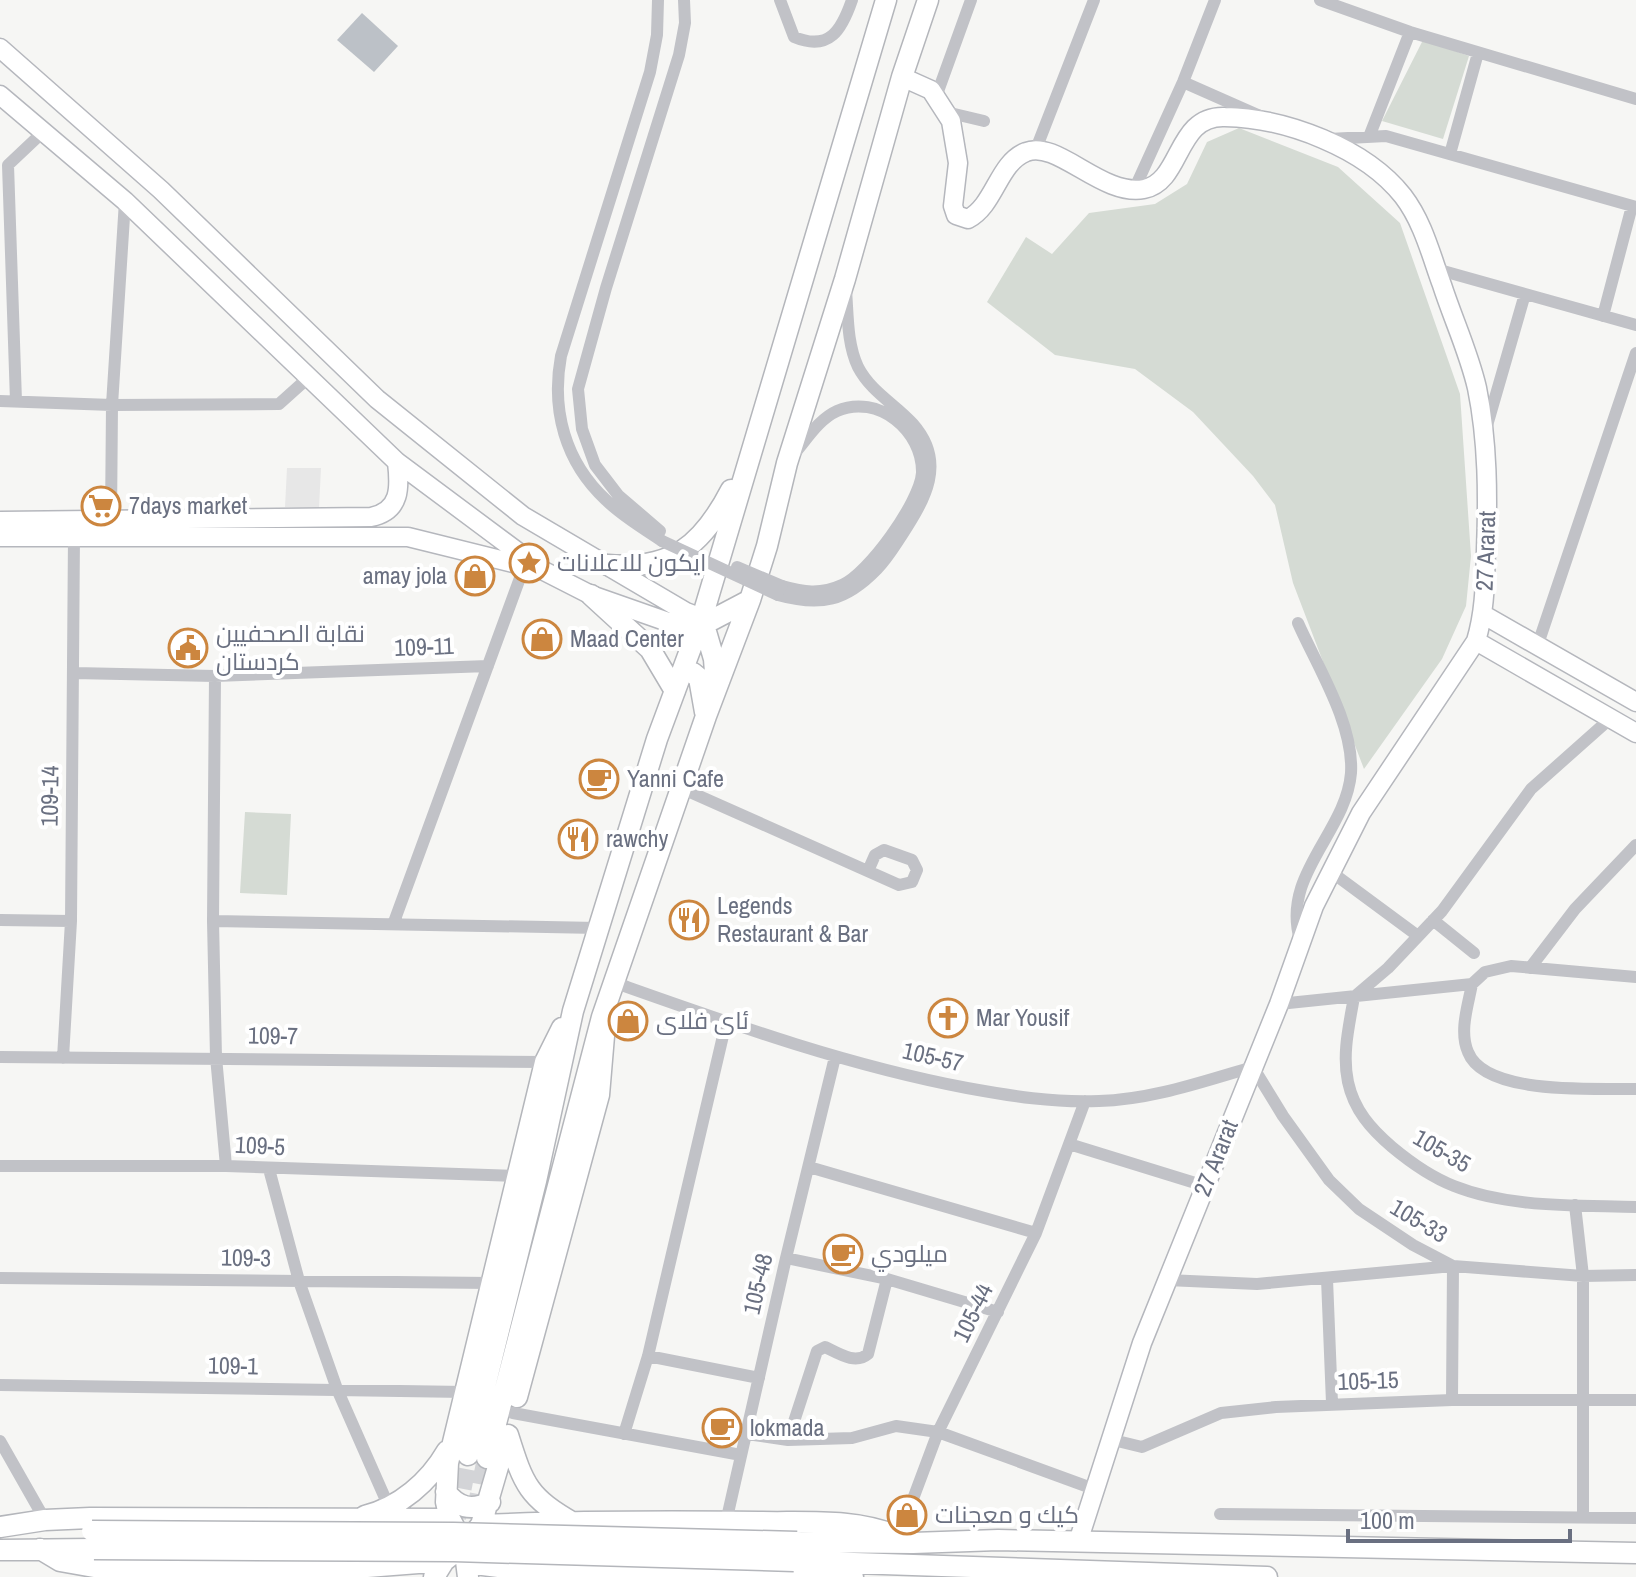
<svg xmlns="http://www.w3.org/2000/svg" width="1636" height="1577" viewBox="0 0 1636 1577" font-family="'Archivo Narrow',Cairo,sans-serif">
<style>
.built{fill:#e7e7e7}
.green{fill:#d5dbd4}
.water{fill:#bcc1c7}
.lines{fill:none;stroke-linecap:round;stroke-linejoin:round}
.primary-tunnel{stroke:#d3d4d7;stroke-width:20;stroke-dasharray:20 10;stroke-linecap:butt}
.secondary-casing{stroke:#b5b7bd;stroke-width:21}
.primary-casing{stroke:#b4b6bb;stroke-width:23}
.street{stroke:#c1c2c7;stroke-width:12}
.secondary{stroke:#fff;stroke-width:18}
.primary{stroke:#fff;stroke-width:20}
.primary-bridge-casing{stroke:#b4b6bb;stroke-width:23;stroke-linecap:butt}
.street-bridge{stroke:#c1c2c7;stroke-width:12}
.primary-bridge{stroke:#fff;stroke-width:20}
.labels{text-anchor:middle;stroke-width:8;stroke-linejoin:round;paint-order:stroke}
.poi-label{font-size:24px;fill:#6a7081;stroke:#fff;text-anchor:start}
.street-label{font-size:24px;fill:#6a7081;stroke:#fff}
</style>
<rect width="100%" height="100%" fill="#f6f6f4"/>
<path class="built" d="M287,468H321L319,508L285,507Z"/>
<path class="green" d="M1423,40L1469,56L1443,139L1382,121Z
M1239,128L1338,167L1400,223L1460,394L1471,556L1466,606L1442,659L1364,769L1293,583L1275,505L1253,476L1193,412L1135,369L1055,355L987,302L1026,237L1052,254L1089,213L1155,204L1187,184L1207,142Z
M245,812L291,814L287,895L240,893Z"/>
<path class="water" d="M362,13L398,46L374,72L337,40Z"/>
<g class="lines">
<path class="primary-tunnel" d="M476,1514L487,1458
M456,1518L468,1455"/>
<defs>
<path id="secondary" d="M0,48L161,190L377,399L523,516L686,612L702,618
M902,77L931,90L951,121L958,163L953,206L956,215L968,219C995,205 998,163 1026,152C1057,139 1102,197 1144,189C1183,181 1175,115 1225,117C1286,118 1365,148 1403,196C1423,222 1431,255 1442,285C1453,319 1469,353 1477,388C1488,442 1488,497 1486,551C1485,582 1485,611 1476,641L1361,813L1314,906L1279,1004L1142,1343L1078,1542
M0,95L125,201L397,462L542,570L591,595L668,622L684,625L702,618
M0,521L371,517C401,511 400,487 397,462
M0,537H408L537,569
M1484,615L1636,702
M1476,641L1636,733"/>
<path id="primary" d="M608,565C672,570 702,546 731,490
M591,595L650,649L675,691
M684,671L693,673L699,678L705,712
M716,685L714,659L702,618L712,620L750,600
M517,1397L599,1095L604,1036
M508,1435C524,1486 528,1497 575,1524
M468,1455L536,1181L573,1011L657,739L702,618L886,0
M487,1458L602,1017L706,716L750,600L767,546L787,463L845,279L902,77L928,0
M446,1492C458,1508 472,1511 490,1502
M365,1516C400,1507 429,1482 447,1451
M481,1525C573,1521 666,1521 759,1522C805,1523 856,1518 899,1537
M0,1527L45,1520L90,1518L450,1519
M797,1542L913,1543L998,1540L1636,1553
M40,1549L60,1561L94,1567H367L444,1561
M0,1550L94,1549
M794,1561L1267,1577
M467,1563L506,1568L853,1577
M434,1577L444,1561L464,1545L481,1525L507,1436
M468,1577L464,1545L450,1519L446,1502L448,1463L545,1062L562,1028"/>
</defs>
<use href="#secondary" class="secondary-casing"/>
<use href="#primary" class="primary-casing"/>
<path class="street" d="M658,0L657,35L650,72L561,356C551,410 565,462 606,500C622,516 643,528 662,541
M780,0L794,37C830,52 842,29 852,0
M1320,0L1410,32L1636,99
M1183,82L1260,116
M936,97L971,0
M946,112L984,121
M1369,137L1410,32
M1329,139L1386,136L1636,207
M1036,149L1094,0
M1450,154L1478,53
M1134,190L1183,82L1215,0
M1436,269L1636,325
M1603,316L1632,206
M0,401L112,405L279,404L308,378
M16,401L8,165L43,132
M1486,429L1525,294
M111,519L112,405L125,201
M660,531L618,495L595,465L582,429L578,389L606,288L679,55L685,23L684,0
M782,586C803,592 820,595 842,585C868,574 920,502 922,473C923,431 878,393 837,411C819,419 807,439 794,454
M778,595C821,607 846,601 877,569C887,559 894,547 902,535C925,499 947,463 913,424C895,404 871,392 858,367C847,344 848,315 846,290
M1298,623C1317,666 1354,724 1351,773C1346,833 1281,874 1300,940
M1538,644L1636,353
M74,673L215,676L488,666
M215,676L213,921L216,1057L226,1166
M681,788L899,885L912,882L917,870L912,860L884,850L875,855L868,871
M1330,871L1418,936
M0,920L71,921
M1433,920L1474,953
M213,921L598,928
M394,922L524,567
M1530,968L1575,909L1636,845
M613,982C729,1023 845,1065 967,1088C1011,1096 1054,1103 1099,1101C1151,1100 1204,1081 1253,1067L1283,1116L1329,1180L1359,1209L1413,1245L1453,1266L1583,1276L1636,1275
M1472,984C1468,1006 1459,1031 1468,1052C1485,1096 1596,1088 1636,1089
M1354,997C1349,1026 1342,1054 1348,1082C1354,1110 1371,1129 1392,1147C1410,1162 1431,1177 1454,1186C1509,1208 1577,1205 1636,1207
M1354,997L1388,968L1442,911L1531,789L1612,717
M1279,1004L1472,984L1485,972L1511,966L1636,977
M0,1057L545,1062
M63,1058L71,921L74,535
M1069,1144L1205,1186
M0,1166H226L519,1176
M809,1167L1036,1233
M269,1169L299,1281L337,1389L389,1507
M1575,1205L1583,1276V1518
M786,1258L887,1279L998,1312
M0,1278L491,1283
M1327,1279L1332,1403
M1167,1280L1257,1284L1453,1266L1452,1400
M648,1356L759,1378
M0,1385L465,1392
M513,1413L741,1455
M624,1434L648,1356L726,1023
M747,1434L788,1440L852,1438L896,1426L938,1432L1094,1489
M1109,1439L1142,1447L1221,1413L1276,1407L1452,1400H1636
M788,1440L817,1351L825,1347C838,1353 855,1365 868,1354L887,1279
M0,1441L45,1520
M1220,1514L1636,1518
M726,1522L786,1258L835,1057
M913,1543L907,1515L938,1432L1036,1233L1085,1101"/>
<use href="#secondary" class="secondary"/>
<use href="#primary" class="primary"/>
<defs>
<path id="primary-bridge" d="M92,1531L454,1533L797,1542
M94,1549L454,1551L794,1561"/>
</defs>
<use href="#primary-bridge" class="primary-bridge-casing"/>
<path class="street-bridge" d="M662,541L778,595
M737,567L782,586"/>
<use href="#primary-bridge" class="primary-bridge"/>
</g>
<defs>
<symbol id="supermarket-ring" viewBox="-11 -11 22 22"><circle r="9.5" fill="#fff" stroke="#cc863f" stroke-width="1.5"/><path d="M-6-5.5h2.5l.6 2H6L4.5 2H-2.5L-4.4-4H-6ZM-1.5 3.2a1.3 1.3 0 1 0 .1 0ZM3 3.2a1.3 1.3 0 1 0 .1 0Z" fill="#cc863f"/></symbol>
<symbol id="sight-ring" viewBox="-11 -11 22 22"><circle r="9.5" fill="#fff" stroke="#cc863f" stroke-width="1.5"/><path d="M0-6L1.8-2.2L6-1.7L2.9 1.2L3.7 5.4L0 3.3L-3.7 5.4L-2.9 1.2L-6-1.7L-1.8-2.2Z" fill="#cc863f"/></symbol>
<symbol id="shop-ring" viewBox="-11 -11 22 22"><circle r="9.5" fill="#fff" stroke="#cc863f" stroke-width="1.5"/><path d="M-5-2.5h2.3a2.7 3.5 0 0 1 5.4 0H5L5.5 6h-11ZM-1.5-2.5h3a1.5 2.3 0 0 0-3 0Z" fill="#cc863f"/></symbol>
<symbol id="civic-ring" viewBox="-11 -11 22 22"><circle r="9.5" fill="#fff" stroke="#cc863f" stroke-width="1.5"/><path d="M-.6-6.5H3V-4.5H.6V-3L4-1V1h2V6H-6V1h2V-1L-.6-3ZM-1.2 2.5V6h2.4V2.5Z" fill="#cc863f"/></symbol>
<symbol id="cafe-ring" viewBox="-11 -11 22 22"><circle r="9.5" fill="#fff" stroke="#cc863f" stroke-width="1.5"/><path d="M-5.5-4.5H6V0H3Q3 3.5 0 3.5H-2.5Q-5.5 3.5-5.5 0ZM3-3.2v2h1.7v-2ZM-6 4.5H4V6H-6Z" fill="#cc863f"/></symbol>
<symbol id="restaurant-ring" viewBox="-11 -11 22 22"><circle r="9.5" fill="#fff" stroke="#cc863f" stroke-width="1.5"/><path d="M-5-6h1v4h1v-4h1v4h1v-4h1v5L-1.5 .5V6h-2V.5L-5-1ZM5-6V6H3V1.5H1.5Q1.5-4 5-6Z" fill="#cc863f"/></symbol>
<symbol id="church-ring" viewBox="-11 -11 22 22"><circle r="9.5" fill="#fff" stroke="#cc863f" stroke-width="1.5"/><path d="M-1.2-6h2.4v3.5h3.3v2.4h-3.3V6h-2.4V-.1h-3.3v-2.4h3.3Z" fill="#cc863f"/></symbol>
</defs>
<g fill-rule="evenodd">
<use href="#supermarket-ring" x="79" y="484" width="44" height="44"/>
<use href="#sight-ring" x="507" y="541" width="44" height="44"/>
<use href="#shop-ring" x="453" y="554" width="44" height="44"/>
<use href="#shop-ring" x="520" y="617" width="44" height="44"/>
<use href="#civic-ring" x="166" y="626" width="44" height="44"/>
<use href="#cafe-ring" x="577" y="757" width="44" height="44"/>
<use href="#restaurant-ring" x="556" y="817" width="44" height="44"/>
<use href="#restaurant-ring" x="667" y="898" width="44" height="44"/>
<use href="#church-ring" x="926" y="996" width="44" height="44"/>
<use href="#shop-ring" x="606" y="999" width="44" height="44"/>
<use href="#cafe-ring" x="821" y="1232" width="44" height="44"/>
<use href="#cafe-ring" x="700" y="1406" width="44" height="44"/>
<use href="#shop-ring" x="885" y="1493" width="44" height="44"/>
</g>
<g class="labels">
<g class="poi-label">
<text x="129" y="514">7days market</text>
<text x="557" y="571">ايكون للاعلانات</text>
<text x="447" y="584" text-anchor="end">amay jola</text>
<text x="216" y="642">نقابة الصحفیین<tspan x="216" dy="28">کردستان</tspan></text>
<text x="570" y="647">Maad Center</text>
<text x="627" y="787">Yanni Cafe</text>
<text x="606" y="847">rawchy</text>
<text x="717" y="914">Legends<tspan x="717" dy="28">Restaurant &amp; Bar</tspan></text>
<text x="976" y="1026">Mar Yousif</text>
<text x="656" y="1029">ئای فلای</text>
<text x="871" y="1262">ميلودي</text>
<text x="750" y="1436">lokmada</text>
<text x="935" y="1523">كيك و معجنات</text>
</g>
<g class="street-label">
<text transform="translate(1486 551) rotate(-88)" y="8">27 Ararat</text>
<text transform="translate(424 647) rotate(-2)" y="8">109-11</text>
<text transform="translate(50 796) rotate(-89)" y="8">109-14</text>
<text transform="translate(273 1036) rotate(1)" y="8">109-7</text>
<text transform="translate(933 1057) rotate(13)" y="8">105-57</text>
<text transform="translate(260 1146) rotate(3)" y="8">109-5</text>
<text transform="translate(1442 1151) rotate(30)" y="8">105-35</text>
<text transform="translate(1216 1158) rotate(-68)" y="8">27 Ararat</text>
<text transform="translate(1419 1221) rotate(31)" y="8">105-33</text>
<text transform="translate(246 1258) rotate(1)" y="8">109-3</text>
<text transform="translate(758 1284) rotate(-77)" y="8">105-48</text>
<text transform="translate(973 1313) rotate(-64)" y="8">105-44</text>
<text transform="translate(233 1366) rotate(1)" y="8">109-1</text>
<text transform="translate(1368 1381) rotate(-2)" y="8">105-15</text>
</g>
</g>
<path d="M1348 1529v12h222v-12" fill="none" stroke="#6a7081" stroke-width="4"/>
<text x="1360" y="1529" font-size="24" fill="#6a7081" stroke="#ffffff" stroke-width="6" paint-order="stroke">100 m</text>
</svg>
